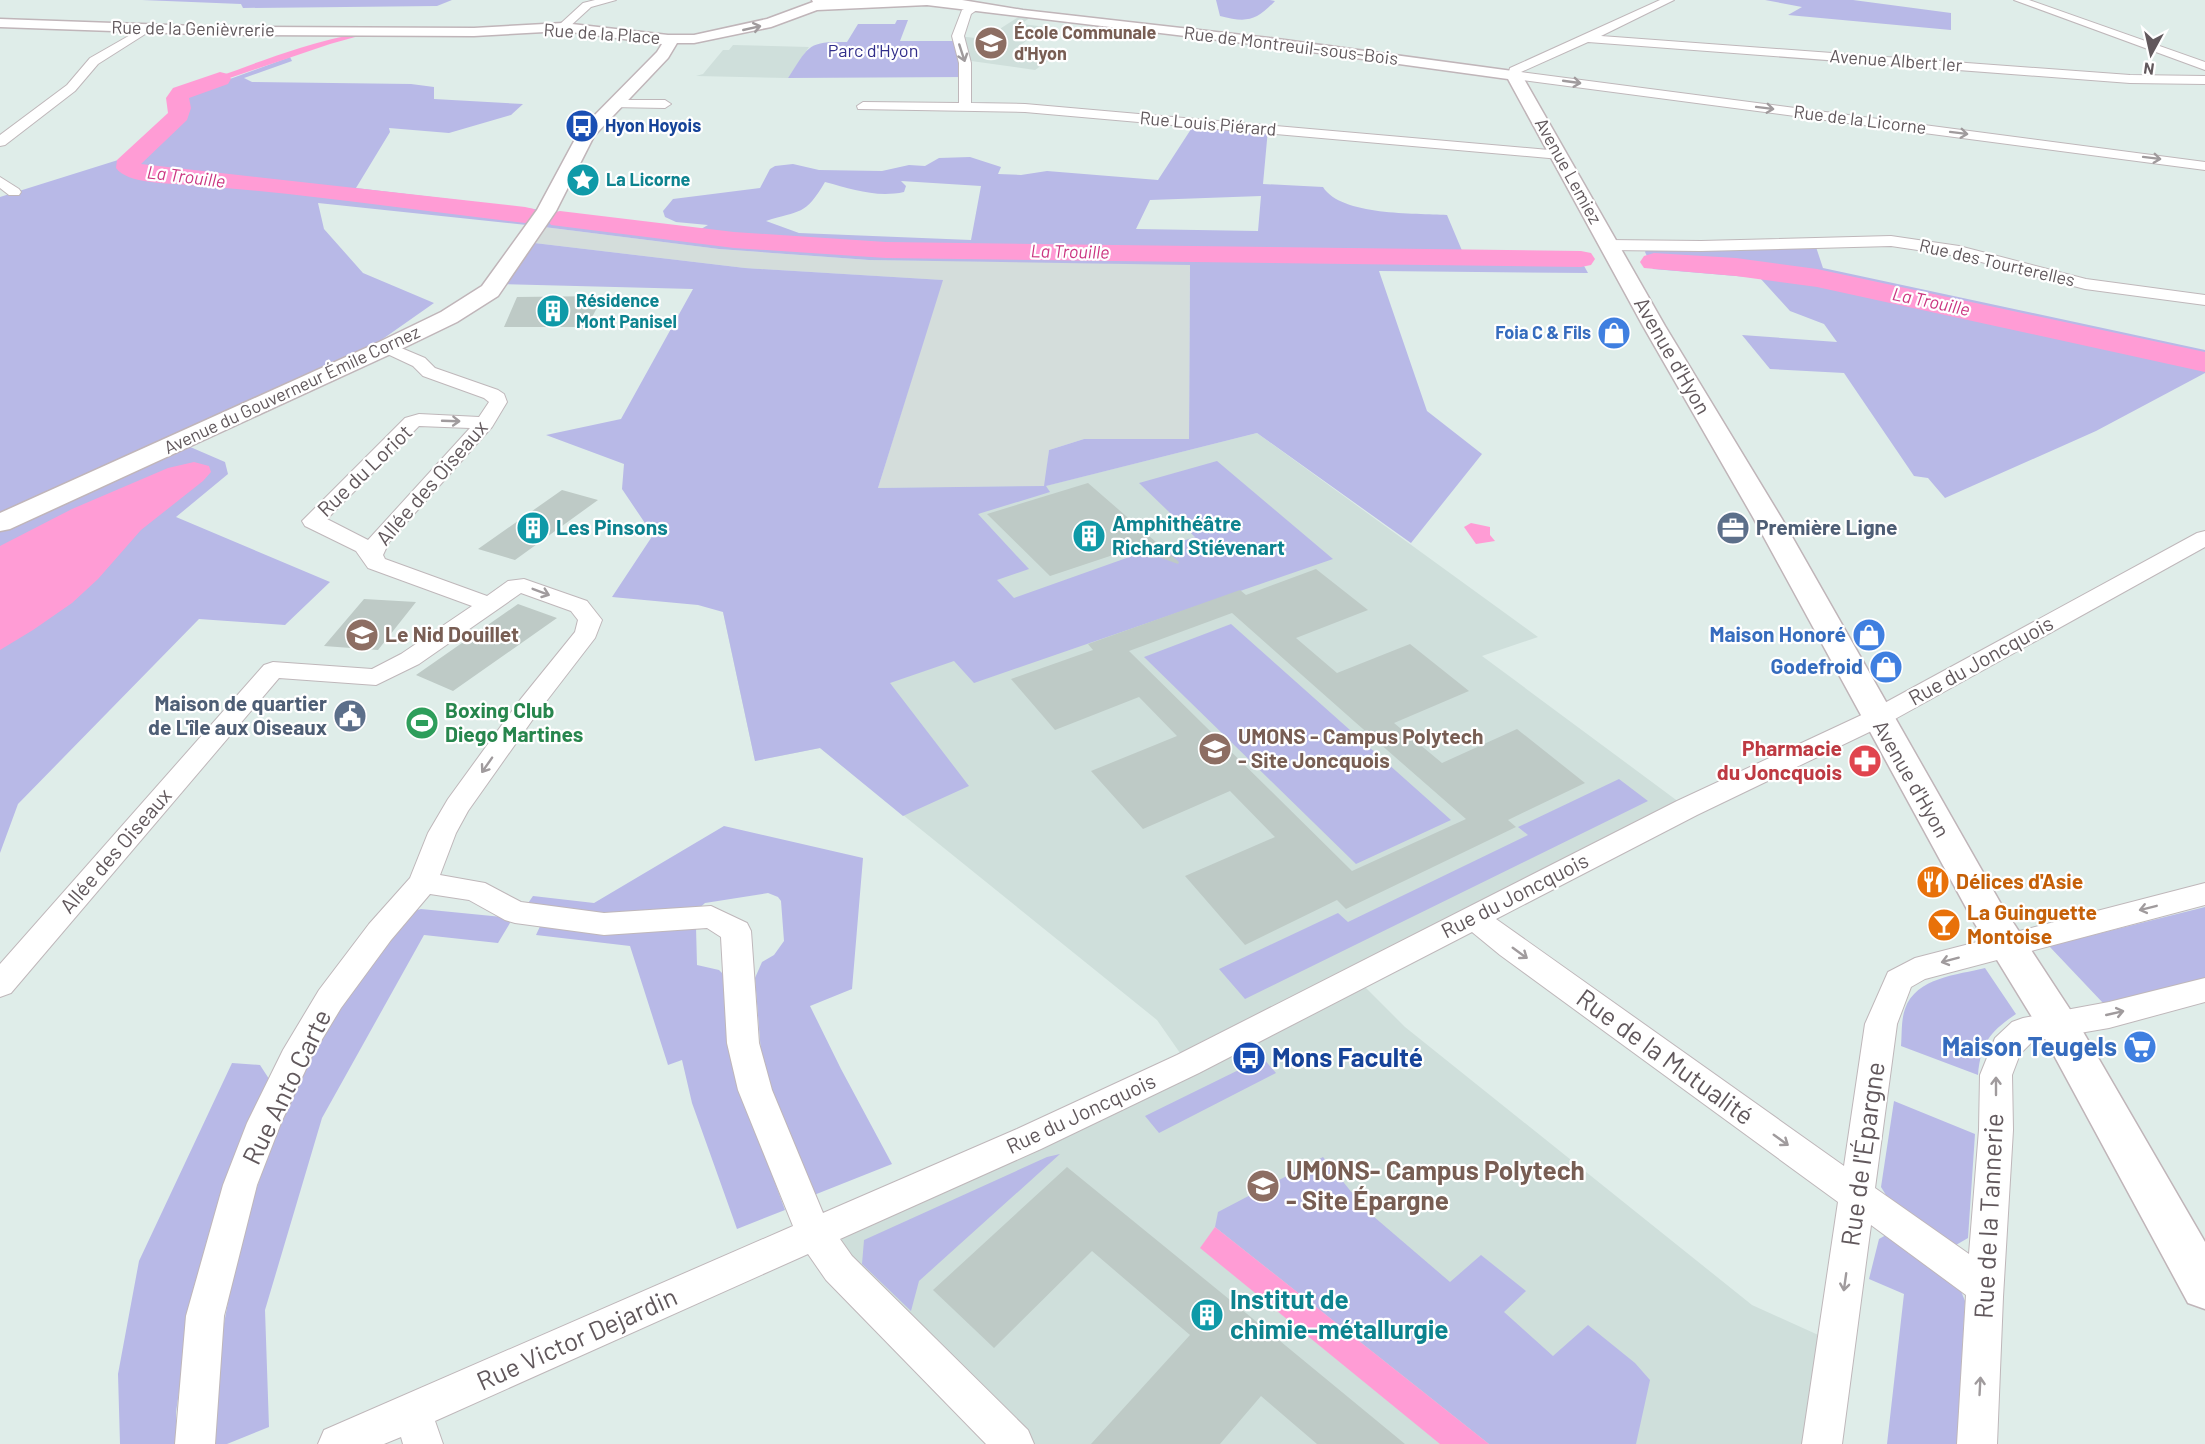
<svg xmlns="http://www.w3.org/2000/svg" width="2205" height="1444" viewBox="0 0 2205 1444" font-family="Barlow,sans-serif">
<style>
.industrial{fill:#d4dddb}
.education{fill:#cfdfdb}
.green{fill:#b8b9e7;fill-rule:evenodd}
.water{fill:#ff9cd5}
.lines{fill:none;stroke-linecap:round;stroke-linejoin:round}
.river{fill:#ff9cd5;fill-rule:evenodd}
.building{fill:#becac6;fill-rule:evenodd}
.street-casing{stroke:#bfb7ba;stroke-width:2}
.secondary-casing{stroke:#c0b5b9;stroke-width:3}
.street{fill:#fff;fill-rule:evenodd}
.secondary{fill:#fff;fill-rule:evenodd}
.oneway{stroke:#a09b9d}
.labels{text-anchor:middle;stroke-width:4.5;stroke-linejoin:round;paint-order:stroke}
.far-street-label{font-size:18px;fill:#61585c;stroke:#fff}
.far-education-label{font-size:18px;font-weight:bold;fill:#785e54;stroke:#fff;text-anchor:start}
.far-park-label{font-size:18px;fill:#312e8a;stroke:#fff}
.far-transit-label{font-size:18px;font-weight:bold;fill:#164399;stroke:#fff;text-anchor:start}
.far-water-label{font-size:18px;font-style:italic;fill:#cb3681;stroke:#fff}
.far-culture-label{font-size:18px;font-weight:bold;fill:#0d838f;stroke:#fff;text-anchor:start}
.far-shop-label{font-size:18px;font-weight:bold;fill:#366cbe;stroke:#fff;text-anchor:end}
.street-label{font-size:21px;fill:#61585c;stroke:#fff}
.culture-label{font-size:21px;font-weight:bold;fill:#0d838f;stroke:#fff;text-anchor:start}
.service-label{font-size:21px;font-weight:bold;fill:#4e5e75;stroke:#fff;text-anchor:start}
.education-label{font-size:21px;font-weight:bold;fill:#785e54;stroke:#fff;text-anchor:start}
.shop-label{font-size:21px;font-weight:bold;fill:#366cbe;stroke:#fff;text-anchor:end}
.leisure-label{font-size:21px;font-weight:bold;fill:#27864d;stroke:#fff;text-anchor:start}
.health-label{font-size:21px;font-weight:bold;fill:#be3a42;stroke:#fff;text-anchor:end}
.food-label{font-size:21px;font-weight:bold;fill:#c56008;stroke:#fff;text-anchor:start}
.near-shop-label{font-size:26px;font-weight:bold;fill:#366cbe;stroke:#fff;text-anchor:end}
.near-street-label{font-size:26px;fill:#61585c;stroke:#fff}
.near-transit-label{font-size:26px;font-weight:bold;fill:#164399;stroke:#fff;text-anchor:start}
.near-education-label{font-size:26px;font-weight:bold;fill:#785e54;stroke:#fff;text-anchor:start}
.near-culture-label{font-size:26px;font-weight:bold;fill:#0d838f;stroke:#fff;text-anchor:start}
</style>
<rect width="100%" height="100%" fill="#dfede9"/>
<path class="industrial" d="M536,226L719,249L869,260L1190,264L1189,439H1084L1049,450L1045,486L878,488L942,280L745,268L526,242Z"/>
<path class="education" d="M1023,14L1034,15L1021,24L1047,27L1013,50L1055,56L1035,70L964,60L958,36L984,39Z
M733,45L809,47L788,78L696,76L703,74L723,50H729Z
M1257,433L1538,637L1482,656L1687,808L1356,978L1405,1027L1752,1305L1836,1343L1822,1444H1014L815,1233L1187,1063L1157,1020L820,748L755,761L723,612L878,488L1045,486Z"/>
<path class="green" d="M142,0H452L437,6L243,8L241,4Z
M1216,0H1270L1275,1C1256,21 1247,23 1220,16Z
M1765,0H1853L1951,13V30L1788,15L1802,7Z
M897,20H908L900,41H958L965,77L788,78C809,46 807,41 847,42L858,24H895Z
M290,57L292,61L244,78L252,82L411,84L434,87V99L523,104L511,115L449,133L389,128L390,132L356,188L701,229L708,225L676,222L665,217L663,211L673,199L760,188L770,169L775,166L793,164L819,170L882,171L909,165L925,166L939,158L970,157L1001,167L998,174L1021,175L1047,171L1158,180L1195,123L1268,129L1263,184L1323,187C1341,216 1415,213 1447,215L1463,253H1577L1588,273L1379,271L1427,411L1482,454L1411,543L1257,433L1046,486L1050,492L978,514L1029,569L997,580L1014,598L1135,555L1154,558L1169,554L1173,544L1195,537L1139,483L1217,461L1333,559L974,683L954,661L890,683L969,786L903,816L820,748L755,761L723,612L698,605L612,597L653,535L622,489L624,464L546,435L621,419L693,289L496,284L526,242L745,268L943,280L878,488L1044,486L1049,450L1084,439H1189L1190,265L869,260L719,249L536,226L318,203L324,229L363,273L434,303L377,343L181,443L225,462L228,474L176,517L330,582L285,625L199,619L18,804L0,853V523L10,517L0,511V197L134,155L176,120H183L189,110L186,95ZM901,181L981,186L971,240L799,233L766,221C800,210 805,216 825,182C852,189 876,198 904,192L906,186ZM1261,196L1258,231L1136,229L1150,200Z
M1816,247L1823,268L2205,350V373L2096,431L1945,498L1928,478L1914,476L1844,373L1770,369L1742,335L1837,342L1824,324L1790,311L1760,278L1653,269L1645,252L1646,250Z
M1231,624L1451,820L1356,864L1144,657Z
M1619,779L1648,801L1245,999L1219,969L1338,913L1348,922L1528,835L1518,827Z
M724,826L863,858L852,989L810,1006L841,1069L892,1164L814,1195L762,1065L755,978L762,962L774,955L784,941L781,901L778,897L768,893L705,903L696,911L614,920L524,909L533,896L594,903Z
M2205,907V978L2103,1003L2049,946Z
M421,909L513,918L498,943L424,935L322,1118L265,1310L269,1427L227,1444H213L216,1365L231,1287L250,1208L284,1108L321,1038L406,913Z
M542,922L696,927L697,965L719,970L727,978L744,1098L785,1210L737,1229L692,1103L682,1060L668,1065L630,946L536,935Z
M1985,968L2016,1014C1990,1032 1981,1042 1978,1075L1901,1046C1902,1035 1901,1020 1905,1009C1916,977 1958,975 1985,968Z
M1263,1058L1276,1073L1159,1133L1145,1116Z
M232,1063L260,1065L271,1082L191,1313L176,1412V1444H120L118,1374L139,1261Z
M1894,1101L1975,1134L1968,1238L1956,1245L1891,1203L1881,1187Z
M1060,1154L919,1281L911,1311L862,1264L864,1240L1047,1157Z
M1323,1157L1366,1210L1450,1282L1481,1255L1526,1291L1504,1312L1553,1356L1588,1325L1635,1363L1650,1380L1636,1444H1489L1215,1227L1218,1212Z
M1886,1235L1959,1286L1965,1301L1957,1444H1887L1904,1294L1869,1279L1879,1239Z"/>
<path class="water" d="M373,32L330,44L203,87L186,95L189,110H173V95L184,89C240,70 315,37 373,32Z
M194,462L209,466L211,472L203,481L141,530L98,579L72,603L33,630L0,650V546L72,509L168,468Z
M1471,523L1490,527V535L1495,541L1476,544L1464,527Z
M1215,1227L1489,1444H1440L1200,1248Z"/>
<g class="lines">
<path class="river" d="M220,72L228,74L231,79L228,84L189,98L191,108L187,120L141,164L525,207L534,209L538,215L534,221L525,223C413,210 301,193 189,185C170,183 127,184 116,168L117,160L168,113L166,98L173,88Z
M560,211L734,232L886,242L1581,251L1591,253L1595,259L1591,265L1581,267L886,258L734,248L551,225L547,219L551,213Z
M1654,253L1736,258L1817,269L2205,352V372L1817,287L1736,276L1644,268L1640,262L1644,256Z"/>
</g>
<path class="building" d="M603,296L587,327H504L517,297Z
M1088,483L1179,562L1178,564L1134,548L1050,576L987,514Z
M562,490L598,500L515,560L478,549Z
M1316,569L1368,610L1296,638L1337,673L1410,644L1469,691L1394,723L1442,763L1517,729L1585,783L1508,820L1516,827L1346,909L1337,900L1245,945L1185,876L1275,837L1230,791L1143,829L1091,771L1177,736L1139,697L1055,730L1011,679L1093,650L1088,644L1240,590L1246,595ZM1232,613L1355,722L1466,819L1352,871L1129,651Z
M364,599L416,602L378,650L324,646Z
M518,604L557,618L453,691L416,675Z
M1067,1167L1224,1295L1405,1444H1317L1261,1396L1220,1444H1091L1190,1335L1092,1251L994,1348L933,1290Z"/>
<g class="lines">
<defs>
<path id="street" d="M595,0H616L591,7L567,29H559V25L583,3Z
M1660,0H1674L1601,36L2130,75L2205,76V84L2130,83L1588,42L1521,72L2205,162V170L1514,79L1508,75L1510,68Z
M2014,0H2029L2205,62V70Z
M976,4L981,7L971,14L964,36L971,63V103L1025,104L1560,151L1567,155L1560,159L1025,112L858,109L857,106L863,102L959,103V63L952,36L962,10Z
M146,26L152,29L150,31L98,64L75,91L5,145L0,146V135L67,85L90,58Z
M616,100H665L671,104L665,108L611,107L610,104Z
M0,177L19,189L21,192L19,195H9L0,188Z
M1891,236L1959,246L2086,279L2205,295V305L2085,289L1958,256L1891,246L1701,251L1608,250L1600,245L1608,240L1701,241Z
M387,342L425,358L435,368L498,390L504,394L507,402L492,427L389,542L383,555L385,559L487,596L508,581L524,579L587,601L602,620L595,638L538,712L468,811L456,833L440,875L485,883L521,902L604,913L711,906L747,923L751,931L759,1043L772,1090L823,1213L1017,1129L1177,1055L1677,801L1868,712L2197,533L2205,531V547L1886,724L1697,815L1496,919L1844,1166L1865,1024L1888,972L1915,958L2205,883V905L1925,979L1911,987L1897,1024L1875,1188L1969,1254L1979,1130L1980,1075L1995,1038L2012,1022L2023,1018L2109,1002L2205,978V1002L2109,1028L2033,1041L2020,1054L2012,1075L2013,1130L2003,1297L1997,1444H1957L1966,1295L1871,1225L1842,1444H1802L1838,1202L1500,955L1472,932L1199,1073L1041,1149L840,1239L852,1256L1028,1430L1034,1444H986L826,1280L808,1254L435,1421L443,1444H403L401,1437L384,1444H318L324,1430L793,1226L738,1090L727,1043L721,937L707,928L604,935L515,923L505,920L469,900L430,894L391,940L341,1008L312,1056L281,1123L257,1185L224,1316L215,1444H175L186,1316L223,1185L247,1123L283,1050L319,990L369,924L410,878L428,833L448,799L520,700L575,632L578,620L571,611L521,593L419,664L376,685L279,678L11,993L0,997V964L264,665L273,662L372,669L401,654L472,606L368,568L356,551L305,526L302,521L405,418L419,414L479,417L489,402L484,398L423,376L413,366L381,351L378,347L381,343ZM419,426L470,428L368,540L327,519Z"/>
<path id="secondary" d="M812,0H962L1023,10L1269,38L1520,72L1665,326L1782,519L2001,904L2071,1011L2205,1242V1309L2188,1303L2043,1035L1975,924L1754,519L1643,326L1508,79L1269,46L927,5L817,10L771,27L694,43H677L668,58L594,136L556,211L498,296L457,322L395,352L10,529L0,531V513L379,342L441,312L482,286L537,210L580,130L657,52L662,44L563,31L474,36L226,35L0,27V19L226,27L474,28L563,23L668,35H694L767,19L813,2Z"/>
</defs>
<use href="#street" class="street-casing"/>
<use href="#secondary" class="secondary-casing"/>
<use href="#street" class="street"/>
<use href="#secondary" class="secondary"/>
</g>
<defs><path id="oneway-shaft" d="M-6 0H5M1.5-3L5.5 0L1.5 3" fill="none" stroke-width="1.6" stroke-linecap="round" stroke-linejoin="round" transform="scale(1.5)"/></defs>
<g class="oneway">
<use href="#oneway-shaft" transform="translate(752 28) rotate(-13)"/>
<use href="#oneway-shaft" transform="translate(962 53) rotate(72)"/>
<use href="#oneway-shaft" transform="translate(1572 82) rotate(8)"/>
<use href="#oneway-shaft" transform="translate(1765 108) rotate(7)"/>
<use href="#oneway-shaft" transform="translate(1959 133) rotate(7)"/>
<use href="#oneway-shaft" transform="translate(2152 158) rotate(7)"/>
<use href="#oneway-shaft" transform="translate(451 421) rotate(2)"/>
<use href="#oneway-shaft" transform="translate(541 592) rotate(21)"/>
<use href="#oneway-shaft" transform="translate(487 765) rotate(125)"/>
<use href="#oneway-shaft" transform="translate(2148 908) rotate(166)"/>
<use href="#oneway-shaft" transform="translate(1520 953) rotate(36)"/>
<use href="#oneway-shaft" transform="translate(1950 960) rotate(165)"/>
<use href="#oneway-shaft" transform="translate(2115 1013) rotate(-13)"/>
<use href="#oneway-shaft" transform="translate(1996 1086) rotate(-90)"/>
<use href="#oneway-shaft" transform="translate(1781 1140) rotate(36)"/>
<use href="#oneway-shaft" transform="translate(1845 1282) rotate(98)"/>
<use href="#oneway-shaft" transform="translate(1980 1386) rotate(-87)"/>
</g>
<defs>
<symbol id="school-disc" viewBox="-11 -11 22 22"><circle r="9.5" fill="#8d6e63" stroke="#fff"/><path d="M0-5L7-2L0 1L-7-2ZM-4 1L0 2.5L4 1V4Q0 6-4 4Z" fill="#fff"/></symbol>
<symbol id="bus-disc" viewBox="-11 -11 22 22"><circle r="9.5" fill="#1a4fb4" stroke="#fff"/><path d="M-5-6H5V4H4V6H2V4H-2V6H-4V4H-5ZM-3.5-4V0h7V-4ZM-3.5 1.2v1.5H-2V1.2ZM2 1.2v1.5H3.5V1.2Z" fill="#fff"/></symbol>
<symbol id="sight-disc" viewBox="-11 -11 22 22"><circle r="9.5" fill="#0f9aa8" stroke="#fff"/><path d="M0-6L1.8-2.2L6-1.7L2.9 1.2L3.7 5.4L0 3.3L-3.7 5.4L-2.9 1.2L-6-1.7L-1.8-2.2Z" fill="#fff"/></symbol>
<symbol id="building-disc" viewBox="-11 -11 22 22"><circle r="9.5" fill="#0f9aa8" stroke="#fff"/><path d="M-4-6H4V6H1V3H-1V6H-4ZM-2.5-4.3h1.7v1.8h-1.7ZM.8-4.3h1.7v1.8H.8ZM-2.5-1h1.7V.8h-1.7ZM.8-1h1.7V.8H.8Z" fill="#fff"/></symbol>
<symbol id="shop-disc" viewBox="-11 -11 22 22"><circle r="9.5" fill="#3f7fe0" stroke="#fff"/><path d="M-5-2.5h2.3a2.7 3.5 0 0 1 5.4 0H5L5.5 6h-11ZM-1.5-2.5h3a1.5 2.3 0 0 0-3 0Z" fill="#fff"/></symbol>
<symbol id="office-disc" viewBox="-11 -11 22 22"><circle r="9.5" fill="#5c6f8a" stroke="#fff"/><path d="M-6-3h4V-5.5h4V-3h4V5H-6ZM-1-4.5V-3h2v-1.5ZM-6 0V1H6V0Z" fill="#fff"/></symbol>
<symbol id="civic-disc" viewBox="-11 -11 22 22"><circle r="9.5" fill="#5c6f8a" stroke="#fff"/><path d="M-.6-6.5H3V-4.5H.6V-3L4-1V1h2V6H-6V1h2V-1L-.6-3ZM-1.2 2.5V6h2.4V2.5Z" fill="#fff"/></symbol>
<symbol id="stadium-disc" viewBox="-11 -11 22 22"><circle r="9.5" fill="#2e9e5b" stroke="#fff"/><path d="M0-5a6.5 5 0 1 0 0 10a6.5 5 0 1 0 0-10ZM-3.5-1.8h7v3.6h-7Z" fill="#fff"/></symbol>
<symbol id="university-disc" viewBox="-11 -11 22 22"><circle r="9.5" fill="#8d6e63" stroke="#fff"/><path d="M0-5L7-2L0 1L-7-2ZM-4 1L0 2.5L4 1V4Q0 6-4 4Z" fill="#fff"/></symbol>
<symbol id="pharmacy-disc" viewBox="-11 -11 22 22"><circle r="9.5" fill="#e0444e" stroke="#fff"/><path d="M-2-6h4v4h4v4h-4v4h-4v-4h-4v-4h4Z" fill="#fff"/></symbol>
<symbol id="restaurant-disc" viewBox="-11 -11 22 22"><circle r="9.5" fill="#e8710a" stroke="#fff"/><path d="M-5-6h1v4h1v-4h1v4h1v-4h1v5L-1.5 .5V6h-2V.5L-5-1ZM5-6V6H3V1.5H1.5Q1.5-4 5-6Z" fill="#fff"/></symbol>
<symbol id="bar-disc" viewBox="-11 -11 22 22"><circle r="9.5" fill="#e8710a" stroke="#fff"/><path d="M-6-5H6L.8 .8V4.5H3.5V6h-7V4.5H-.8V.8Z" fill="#fff"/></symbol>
<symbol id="supermarket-disc" viewBox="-11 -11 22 22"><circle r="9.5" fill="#3f7fe0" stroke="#fff"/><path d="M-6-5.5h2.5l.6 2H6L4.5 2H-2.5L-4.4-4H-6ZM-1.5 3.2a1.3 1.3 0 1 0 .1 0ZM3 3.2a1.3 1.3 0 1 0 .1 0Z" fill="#fff"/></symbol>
</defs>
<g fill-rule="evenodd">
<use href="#school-disc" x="972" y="24" width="38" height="38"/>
<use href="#bus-disc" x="563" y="107" width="38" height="38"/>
<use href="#sight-disc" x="564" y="161" width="38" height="38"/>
<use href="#building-disc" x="534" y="292" width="38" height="38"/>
<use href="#shop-disc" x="1595" y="314" width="38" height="38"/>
<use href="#building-disc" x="514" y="509" width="38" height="38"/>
<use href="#office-disc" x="1714" y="509" width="38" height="38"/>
<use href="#building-disc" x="1070" y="517" width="38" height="38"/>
<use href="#school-disc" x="343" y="616" width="38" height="38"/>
<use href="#shop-disc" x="1850" y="616" width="38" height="38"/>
<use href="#shop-disc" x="1867" y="648" width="38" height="38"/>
<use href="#civic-disc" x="331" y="697" width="38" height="38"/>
<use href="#stadium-disc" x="403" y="704" width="38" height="38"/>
<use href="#university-disc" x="1196" y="730" width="38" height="38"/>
<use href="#pharmacy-disc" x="1846" y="742" width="38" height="38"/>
<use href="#restaurant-disc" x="1914" y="863" width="38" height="38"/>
<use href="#bar-disc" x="1925" y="906" width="38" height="38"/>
<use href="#supermarket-disc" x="2121" y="1028" width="38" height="38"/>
<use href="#bus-disc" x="1230" y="1039" width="38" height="38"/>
<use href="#university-disc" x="1244" y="1167" width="38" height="38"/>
<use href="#building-disc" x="1188" y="1296" width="38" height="38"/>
</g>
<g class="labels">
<g class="far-street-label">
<text transform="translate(193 29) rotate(1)" y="6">Rue de la Genièvrerie</text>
<text transform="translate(602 34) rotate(4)" y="6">Rue de la Place</text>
<text transform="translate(1291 46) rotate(7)" y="6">Rue de Montreuil-sous-Bois</text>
<text transform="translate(1896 61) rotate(4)" y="6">Avenue Albert Ier</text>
<text transform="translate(1860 120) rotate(7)" y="6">Rue de la Licorne</text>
<text transform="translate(1208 124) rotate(5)" y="6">Rue Louis Piérard</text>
<text transform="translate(1568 171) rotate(61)" y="6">Avenue Lemiez</text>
<text transform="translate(1997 263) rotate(13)" y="6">Rue des Tourterelles</text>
<text transform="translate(292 390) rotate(-25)" y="6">Avenue du Gouverneur Émile Cornez</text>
</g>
<g class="far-education-label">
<text x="1014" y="39">École Communale<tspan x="1014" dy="21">d'Hyon</tspan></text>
</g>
<g class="far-park-label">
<text x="873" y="57">Parc d'Hyon</text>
</g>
<g class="far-transit-label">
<text x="605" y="132">Hyon Hoyois</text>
</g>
<g class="far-water-label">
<text transform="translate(186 177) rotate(7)" y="6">La Trouille</text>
<text transform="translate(1070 252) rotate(1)" y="6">La Trouille</text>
<text transform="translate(1931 302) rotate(12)" y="6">La Trouille</text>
</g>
<g class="far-culture-label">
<text x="606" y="186">La Licorne</text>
<text x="576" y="307">Résidence<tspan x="576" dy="21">Mont Panisel</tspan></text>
</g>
<g class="far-shop-label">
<text x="1591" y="339">Foia C &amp; Fils</text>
</g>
<g class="street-label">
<text transform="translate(1672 356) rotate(60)" y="7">Avenue d'Hyon</text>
<text transform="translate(365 471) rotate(-44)" y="7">Rue du Loriot</text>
<text transform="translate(432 483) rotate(-49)" y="7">Allée des Oiseaux</text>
<text transform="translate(1981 661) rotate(-29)" y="7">Rue du Joncquois</text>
<text transform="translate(1911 779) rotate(60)" y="7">Avenue d'Hyon</text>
<text transform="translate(116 851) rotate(-49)" y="7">Allée des Oiseaux</text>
<text transform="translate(1515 896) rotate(-27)" y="7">Rue du Joncquois</text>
<text transform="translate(1081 1114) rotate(-25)" y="7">Rue du Joncquois</text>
</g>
<g class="culture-label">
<text x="1112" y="531">Amphithéâtre<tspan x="1112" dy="24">Richard Stiévenart</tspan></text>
<text x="556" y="535">Les Pinsons</text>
</g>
<g class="service-label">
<text x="1756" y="535">Première Ligne</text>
<text x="327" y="711" text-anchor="end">Maison de quartier<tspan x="327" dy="24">de L'île aux Oiseaux</tspan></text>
</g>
<g class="education-label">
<text x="385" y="642">Le Nid Douillet</text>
<text x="1238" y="744">UMONS - Campus Polytech<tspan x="1238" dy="24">- Site Joncquois</tspan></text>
</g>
<g class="shop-label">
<text x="1846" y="642">Maison Honoré</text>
<text x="1863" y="674">Godefroid</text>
</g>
<g class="leisure-label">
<text x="445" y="718">Boxing Club<tspan x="445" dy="24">Diego Martines</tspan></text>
</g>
<g class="health-label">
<text x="1842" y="756">Pharmacie<tspan x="1842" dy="24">du Joncquois</tspan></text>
</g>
<g class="food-label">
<text x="1956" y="889">Délices d'Asie</text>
<text x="1967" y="920">La Guinguette<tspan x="1967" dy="24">Montoise</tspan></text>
</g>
<g class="near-shop-label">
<text x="2117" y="1056">Maison Teugels</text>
</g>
<g class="near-street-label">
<text transform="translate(1665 1057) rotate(36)" y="9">Rue de la Mutualité</text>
<text transform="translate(287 1087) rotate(-64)" y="9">Rue Anto Carte</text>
<text transform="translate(1863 1154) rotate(-82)" y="9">Rue de l'Épargne</text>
<text transform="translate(1989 1216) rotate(-87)" y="9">Rue de la Tannerie</text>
<text transform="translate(577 1339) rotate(-24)" y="9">Rue Victor Dejardin</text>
</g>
<g class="near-transit-label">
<text x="1272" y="1067">Mons Faculté</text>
</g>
<g class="near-education-label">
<text x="1286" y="1180">UMONS- Campus Polytech<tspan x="1286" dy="30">- Site Épargne</tspan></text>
</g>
<g class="near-culture-label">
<text x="1230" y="1309">Institut de<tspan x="1230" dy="30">chimie-métallurgie</tspan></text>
</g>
</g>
<g transform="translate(2151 54) rotate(188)" stroke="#ffffff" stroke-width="4.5" paint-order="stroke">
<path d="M0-4.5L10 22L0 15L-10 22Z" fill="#61585c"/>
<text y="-9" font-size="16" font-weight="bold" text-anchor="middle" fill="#61585c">N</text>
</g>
</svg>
